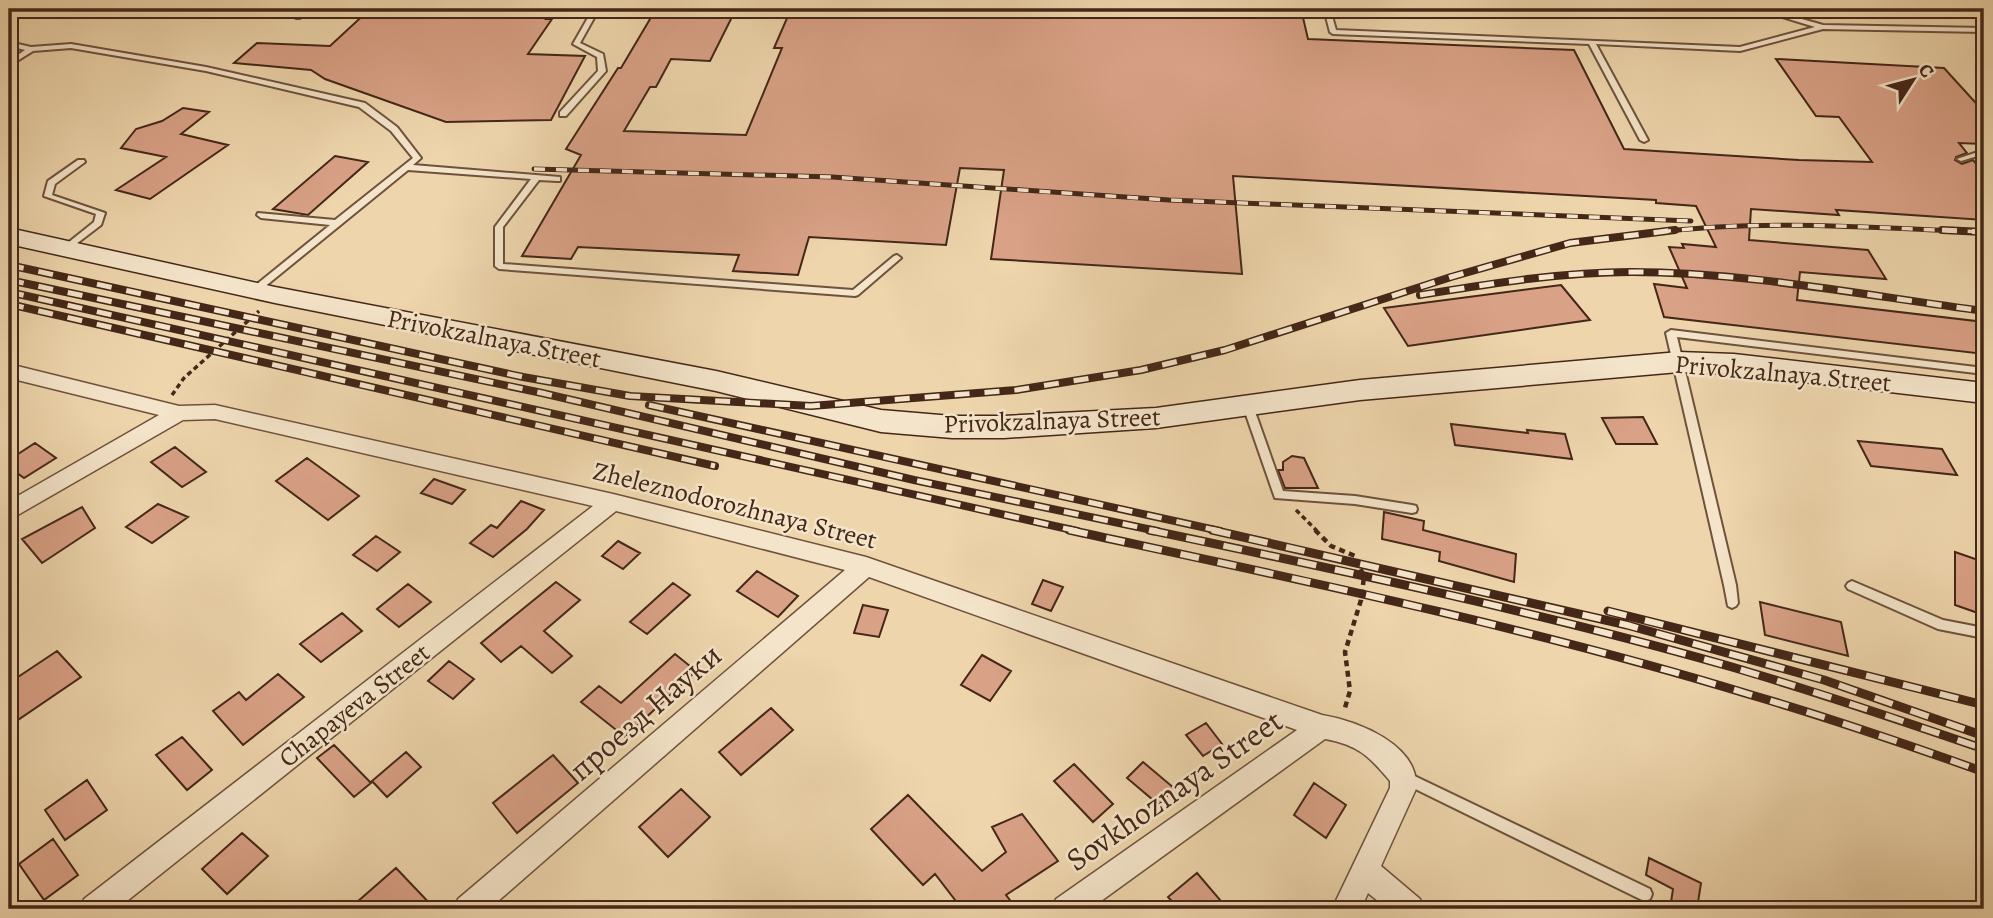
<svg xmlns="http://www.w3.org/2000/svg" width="1993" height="918" viewBox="0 0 1993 918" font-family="Alegreya,serif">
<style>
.building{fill:#d9a186;stroke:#442718;stroke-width:2}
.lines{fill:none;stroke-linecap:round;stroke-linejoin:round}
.lane-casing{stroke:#6e523d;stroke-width:4}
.street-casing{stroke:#6e523d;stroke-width:3}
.secondary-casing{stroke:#442718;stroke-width:3}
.path-far1{stroke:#442718;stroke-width:3.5;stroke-dasharray:5 3.5;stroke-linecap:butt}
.path{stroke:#442718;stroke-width:4.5;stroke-dasharray:6 4.5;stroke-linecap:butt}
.lane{fill:#f4e4c9;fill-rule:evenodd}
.street{fill:#f4e4c9;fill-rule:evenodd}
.secondary{fill:#f4e4c9;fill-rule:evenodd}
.rail-far2-casing{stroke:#442718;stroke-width:5}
.rail-far1-casing{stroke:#442718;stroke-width:8}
.rail-casing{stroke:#442718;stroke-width:9}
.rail-far2{stroke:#f4e4c9;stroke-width:3.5;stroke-dasharray:11;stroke-linecap:butt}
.rail-far1{stroke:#f4e4c9;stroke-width:5;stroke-dasharray:15;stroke-linecap:butt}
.rail{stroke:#f4e4c9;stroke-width:6;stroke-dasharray:19;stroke-linecap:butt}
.labels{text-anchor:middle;stroke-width:5;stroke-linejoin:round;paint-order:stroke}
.street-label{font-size:26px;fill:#442718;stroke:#f4e4c9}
.near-street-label{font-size:32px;fill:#442718;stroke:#f4e4c9}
</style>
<rect width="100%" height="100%" fill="#eed5ac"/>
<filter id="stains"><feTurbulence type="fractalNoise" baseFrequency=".00286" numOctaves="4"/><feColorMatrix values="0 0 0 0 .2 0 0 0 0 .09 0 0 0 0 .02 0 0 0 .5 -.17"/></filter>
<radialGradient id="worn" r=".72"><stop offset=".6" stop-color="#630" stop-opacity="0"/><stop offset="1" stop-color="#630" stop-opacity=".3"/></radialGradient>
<path class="building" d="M370,9H553L546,19H552L528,54L585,56L551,120L446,122L325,79L311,70L234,63L257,43L330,46Z
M656,9H736L710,61L671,59L656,87H650L624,131L746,135L782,48H774L791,9H1301L1308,39L1574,50L1624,149L1799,160L1872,162L1839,117L1816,116L1776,59L1944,68L1984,112V144L1959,143L1967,153L1956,157L1955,160L1962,164L1973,160L1984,174V220L1836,210L1839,215L1751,209L1749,240L1868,250L1886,279L1800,272L1797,300L1984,322V354L1664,317L1654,284L1687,288L1669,247L1684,248L1682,244L1716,247L1696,206L1656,203V200L1233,176L1242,274L991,259L1004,170L960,168L946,245L809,237L798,275L733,271L739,255L578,247L571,259L522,256L581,155L566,149L618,68H621Z
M183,108L209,112L181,134L228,145L150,199L116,190L166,157L121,148L136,129L162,121Z
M335,156L368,162L308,215L273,209Z
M1561,285L1590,320L1408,346L1384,308Z
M1643,417L1657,444H1616L1602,418Z
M1451,424L1528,433L1527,430L1565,434L1572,459L1455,445Z
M1858,441L1942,449L1957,475L1871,466Z
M35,443L56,458L24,478L9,467V460Z
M175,447L206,472L182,487L151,462Z
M1292,456L1304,458L1318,488H1285L1278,470H1283V462Z
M307,458L359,496L328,520L276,481Z
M434,479L465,490L452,504L421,493Z
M521,501L544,510L527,529L493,557L470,543L491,525L497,528Z
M158,504L188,517L152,543L126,527Z
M82,507L95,528L42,563L22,539Z
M1384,512L1424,521L1423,530L1516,554L1514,582L1439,561L1440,552L1382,539Z
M376,536L400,552L377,571L353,555Z
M618,541L640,553L623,569L602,556Z
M1955,552L1978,560V613L1955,605Z
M757,571L798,596L778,617L737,591Z
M1043,580L1063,587L1051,611L1032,604Z
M556,582L580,600L544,631L572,656L552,673L521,646L501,662L481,643Z
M673,583L690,595L647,634L630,622Z
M408,584L431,602L399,627L377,609Z
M1760,602L1841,622L1848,656L1765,635Z
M863,605L888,610L879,637L854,633Z
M342,613L362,631L321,662L300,644Z
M57,651L81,677L9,726V683Z
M675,654L696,671L625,737L581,702L599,686L621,703Z
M982,655L1011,671L990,701L961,685Z
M449,661L474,679L453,699L428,681Z
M278,674L304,697L243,745L213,711L239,692L246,700Z
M771,708L793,730L741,775L719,752Z
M1206,723L1222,744L1203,756L1186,735Z
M182,737L212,770L187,790L156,755Z
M334,745L371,783L354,797L317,758Z
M406,752L421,767L387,797L372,781Z
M553,755L578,783L517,833L493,803Z
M1143,762L1174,788L1159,805L1127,778Z
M1074,764L1113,804L1093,822L1054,781Z
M87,780L107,810L65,840L45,810Z
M1314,783L1346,805L1326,838L1294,815Z
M681,789L710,817L668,857L639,827Z
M908,795L982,871L1006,852L992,827L1022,814L1058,861L1006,895L1017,909H962L935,874L923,885L871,829Z
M242,833L268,856L227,894L202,869Z
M53,839L78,875L44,900L19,864Z
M1649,858L1701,883L1697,909H1670L1673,889L1646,875Z
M396,868L435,909H349Z
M1197,873L1221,901L1211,909H1179L1168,897Z"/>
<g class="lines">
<defs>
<path id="lane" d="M305,9H312L300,18H296V16Z
M593,9H599L580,43L603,54L606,71L566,116H560V112L598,71L597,57L573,44Z
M1324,9H1330L1336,30L1740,47L1815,27L1759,10L1758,9H1767L1823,25L1984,28V32L1823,29L1740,51L1596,44L1648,140L1644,142L1640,140L1589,44L1333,34L1330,32Z
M9,42L31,47L71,44L206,67L365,103L397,127L421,158L413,165L560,177V181H557L539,180L503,227V264L853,290L894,256L897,255L901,258L858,295L855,296L499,269L495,266V227L531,179L408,170L257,293L254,294L249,291L251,289L330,225L261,218L257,215L258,213L335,220L413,158L391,131L359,107L206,71L71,48L33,51L9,66V61L25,50L9,46Z
M1984,150V154L1961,161L1957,159Z
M78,160H84L85,162L55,184L52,195L105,213L101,225L67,251L64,250V246L94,222L96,214L44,196L48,181Z
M1671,330L1984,368V374L1677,337L1736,585L1738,603L1736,606L1732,608L1728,606L1724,585L1666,333Z
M1248,402L1253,406L1283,491L1355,496L1412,505L1416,506L1417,509L1416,512L1412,513L1355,504L1275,498L1243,406Z
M1852,581L1943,620L1984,628V638L1938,629L1848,589L1846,586L1848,583Z
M1404,771L1650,889L1652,894L1650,899L1645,901L1640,899L1399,781L1397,777L1399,773Z"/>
<path id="street" d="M9,364L179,406L215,405L613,494L866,557L1322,715C1358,721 1420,745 1416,789L1381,866L1420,899L1424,909H1388L1368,893L1361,909H1332L1390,788V781C1369,756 1358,745 1325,739L1090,909H1052L1056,899L1297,730L869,577L489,909H454L458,899L845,570L616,511L117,909H80L84,899L593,506L215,419L183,420L9,520V501L159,415L9,378Z"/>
<path id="secondary" d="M9,228L275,287L716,371L881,410L952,416H1004L1156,408L1360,380L1679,352L1734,354L1984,383V403L1734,374L1679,372L1360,400L1156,428L1004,438H952L881,432L716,391L275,303L9,244Z"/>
</defs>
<use href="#lane" class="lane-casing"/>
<use href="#street" class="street-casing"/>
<use href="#secondary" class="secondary-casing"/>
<path class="path-far1" d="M172,395L184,378L259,311
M1296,510L1317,531"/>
<path class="path" d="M1315,530L1331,546L1355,556L1364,577L1361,600L1345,652L1350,691L1344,711"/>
<use href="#lane" class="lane"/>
<use href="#street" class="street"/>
<use href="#secondary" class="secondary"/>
<defs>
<path id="rail-far2" d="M534,169L832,177L1169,200L1691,221
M1660,232C1768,219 1876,228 1984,232"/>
<path id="rail-far1" d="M1942,230L1984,232
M9,265L523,377L630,396L811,406L1016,390L1141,370L1225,350L1451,277L1570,243L1675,230
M9,280L542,393L914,480L1157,531
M9,292L1077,531
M1420,295C1489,284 1561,272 1631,272C1748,272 1868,296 1984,311
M9,304L715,466
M649,405L1220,531"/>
<path id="rail" d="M1069,530C1296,579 1525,626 1748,694C1827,717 1906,744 1984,772
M1149,530C1344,571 1540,612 1732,667C1817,692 1900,720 1984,749
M1212,530L1627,625L1824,680L1984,736
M1608,611L1984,705"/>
</defs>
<use href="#rail-far2" class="rail-far2-casing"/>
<use href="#rail-far1" class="rail-far1-casing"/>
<use href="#rail" class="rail-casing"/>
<use href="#rail-far2" class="rail-far2"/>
<use href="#rail-far1" class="rail-far1"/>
<use href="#rail" class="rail"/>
</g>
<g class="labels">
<g class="street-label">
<text transform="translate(494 338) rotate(11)" y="9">Privokzalnaya Street</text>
<text transform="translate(1783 373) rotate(5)" y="9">Privokzalnaya Street</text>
<text transform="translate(1052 420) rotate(-2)" y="9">Privokzalnaya Street</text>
<text transform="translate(735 505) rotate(14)" y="9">Zheleznodorozhnaya Street</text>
<text transform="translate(354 705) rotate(-38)" y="9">Chapayeva Street</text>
</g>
<g class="near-street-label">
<text transform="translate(645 712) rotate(-41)" y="11">проезд Науки</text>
<text transform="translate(1174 790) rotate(-35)" y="11">Sovkhoznaya Street</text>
</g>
</g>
<rect width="1993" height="918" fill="none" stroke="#eed5ac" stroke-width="35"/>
<rect x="10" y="10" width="1972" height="897" fill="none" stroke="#442718" stroke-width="3.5"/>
<rect x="18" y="18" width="1958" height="883" fill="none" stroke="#442718" stroke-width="2"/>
<g transform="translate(1913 80) rotate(54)" stroke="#f4e4c9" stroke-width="5" paint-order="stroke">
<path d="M0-5L12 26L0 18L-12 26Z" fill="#442718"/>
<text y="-10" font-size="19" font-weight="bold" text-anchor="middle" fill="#442718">С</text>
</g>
<rect width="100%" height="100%" filter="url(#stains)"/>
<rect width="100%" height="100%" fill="url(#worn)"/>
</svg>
